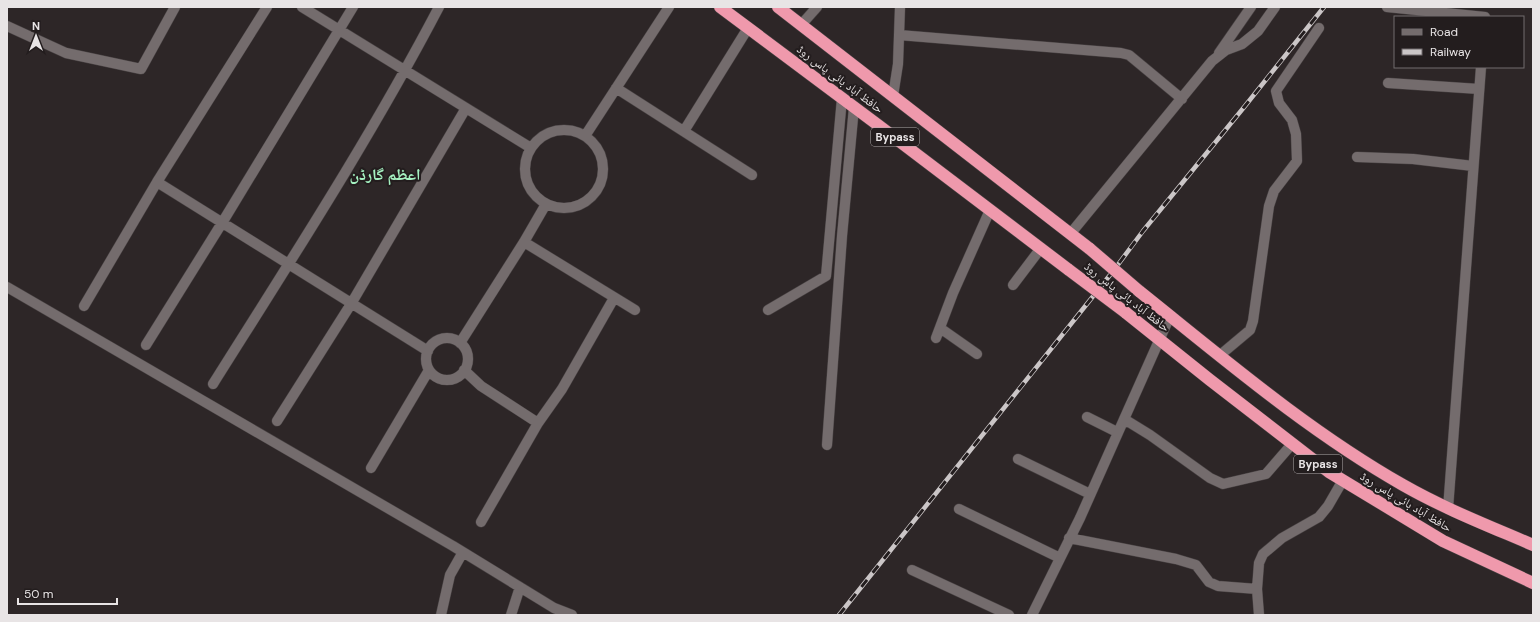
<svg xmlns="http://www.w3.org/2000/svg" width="1540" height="622" viewBox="0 0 1540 622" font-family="'DM Sans','Noto Naskh Arabic',sans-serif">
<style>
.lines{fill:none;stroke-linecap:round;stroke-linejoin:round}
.minor-casing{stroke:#484243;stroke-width:11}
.highway-casing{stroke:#484243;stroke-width:13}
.minor{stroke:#746c6d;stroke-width:10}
.highway{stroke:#ef99ac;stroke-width:12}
.rail-casing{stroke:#cbc6c7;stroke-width:4.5}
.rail{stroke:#231d1e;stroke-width:3;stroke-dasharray:9;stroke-linecap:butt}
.highway-bridge-casing{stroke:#484243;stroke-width:13;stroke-linecap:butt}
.highway-bridge{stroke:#ef99ac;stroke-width:12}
.labels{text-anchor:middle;stroke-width:4;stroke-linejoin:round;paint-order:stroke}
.shield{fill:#231d1e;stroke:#ada8a9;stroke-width:1}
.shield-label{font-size:11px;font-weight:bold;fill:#e8e4e5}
.street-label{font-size:12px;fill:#e8e4e5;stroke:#231d1e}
.district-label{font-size:16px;font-weight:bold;fill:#a5f1c1;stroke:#231d1e}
</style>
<rect width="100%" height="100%" fill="#2d2627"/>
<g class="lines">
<defs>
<path id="minor" d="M302,7L531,148
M1387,7L1485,17
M801,25L817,7
M7,26L66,53L141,69L175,7
M899,35L1121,53L1129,55L1182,99
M1219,53L1251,7
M1388,83L1479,89
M616,88L752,175
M893,96L898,64L900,7
M525 169a39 39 0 1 1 78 0a39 39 0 1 1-78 0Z
M684,131L748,28
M585,136L669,7
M1357,157L1413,159L1473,166
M157,182L428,351
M1071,233L1212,61L1226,50L1242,44L1258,31L1275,7
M524,242L635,310
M1013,285L1041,248
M7,287L453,546L554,608L572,615
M84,306L157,182L267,7
M768,310L826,276L842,98
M940,328L977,354
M936,338L953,293L990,210
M426 359a21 21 0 1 1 42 0a21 21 0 1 1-42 0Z
M460,343L524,242L546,204
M146,345L222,223L353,7
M1219,356L1250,330L1253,321L1269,206L1274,191L1297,161L1296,134L1292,120L1279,103L1276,91L1319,28
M464,370L481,386L538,423
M213,384C291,260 371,137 439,7
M1087,417L1117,432
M1124,419L1150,435L1210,478L1223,484L1266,474L1292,444
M277,421L351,304L466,108
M827,445L842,236L854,107
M1018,459L1090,494
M371,468L429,370
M959,509L1060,558
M1448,509L1481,67
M481,522L538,423L562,389L614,298
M1069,538L1176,559L1196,565L1209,582L1218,586L1257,589
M912,570L1009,615
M441,615L450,575L463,552
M511,615L520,587
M1032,615L1080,518L1170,316
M1259,615L1257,589L1259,563L1263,554L1282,538L1319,517L1328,506L1343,480"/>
<path id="highway" d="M720,7L878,125L1069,270
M778,7L1090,249
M1139,291C1224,359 1308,431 1403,485C1445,509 1489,526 1533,545
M1125,312L1210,380L1329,472L1443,541L1533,583"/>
</defs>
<use href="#minor" class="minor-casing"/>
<use href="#highway" class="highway-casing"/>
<use href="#minor" class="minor"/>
<use href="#highway" class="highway"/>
<defs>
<path id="rail" d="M839,615L1114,270L1143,231L1245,106L1324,7"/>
</defs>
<use href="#rail" class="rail-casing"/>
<use href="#rail" class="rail"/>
<defs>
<path id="highway-bridge" d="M1090,249L1139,291
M1069,270L1125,312"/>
</defs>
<use href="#highway-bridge" class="highway-bridge-casing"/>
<use href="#highway-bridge" class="highway-bridge"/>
</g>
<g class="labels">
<g class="shield">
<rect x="871" y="128" width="48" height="18" rx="3"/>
<rect x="1294" y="455" width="48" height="18" rx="3"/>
</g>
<g class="shield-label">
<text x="895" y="141">Bypass</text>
<text x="1318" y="468">Bypass</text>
</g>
<g class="street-label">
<text transform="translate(840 79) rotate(37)" y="4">حافظ آباد بائی پاس روڈ</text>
<text transform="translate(1127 297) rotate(38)" y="4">حافظ آباد بائی پاس روڈ</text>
<text transform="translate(1406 502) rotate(31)" y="4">حافظ آباد بائی پاس روڈ</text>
</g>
<g class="district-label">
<text x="385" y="180">اعظم گارڈن</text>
</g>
</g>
<rect width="1540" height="622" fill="none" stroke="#e8e4e5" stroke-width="16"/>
<rect x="1394" y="16" width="130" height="52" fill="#231d1e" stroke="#726d6e"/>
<rect x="1402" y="29" width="20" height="6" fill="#746c6d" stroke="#726d6e"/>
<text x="1430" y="36" font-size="12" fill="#e8e4e5">Road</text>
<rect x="1402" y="49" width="20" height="6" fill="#cbc6c7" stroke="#726d6e"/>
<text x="1430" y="56" font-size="12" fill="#e8e4e5">Railway</text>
<g transform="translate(36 36)" stroke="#231d1e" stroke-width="3" paint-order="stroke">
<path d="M0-3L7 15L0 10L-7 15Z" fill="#e8e4e5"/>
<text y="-6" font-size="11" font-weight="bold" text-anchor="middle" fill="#e8e4e5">N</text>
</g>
<path d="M18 598v6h99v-6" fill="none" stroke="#e8e4e5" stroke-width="2"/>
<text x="24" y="598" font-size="12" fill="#e8e4e5" stroke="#231d1e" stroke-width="3" paint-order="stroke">50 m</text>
</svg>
